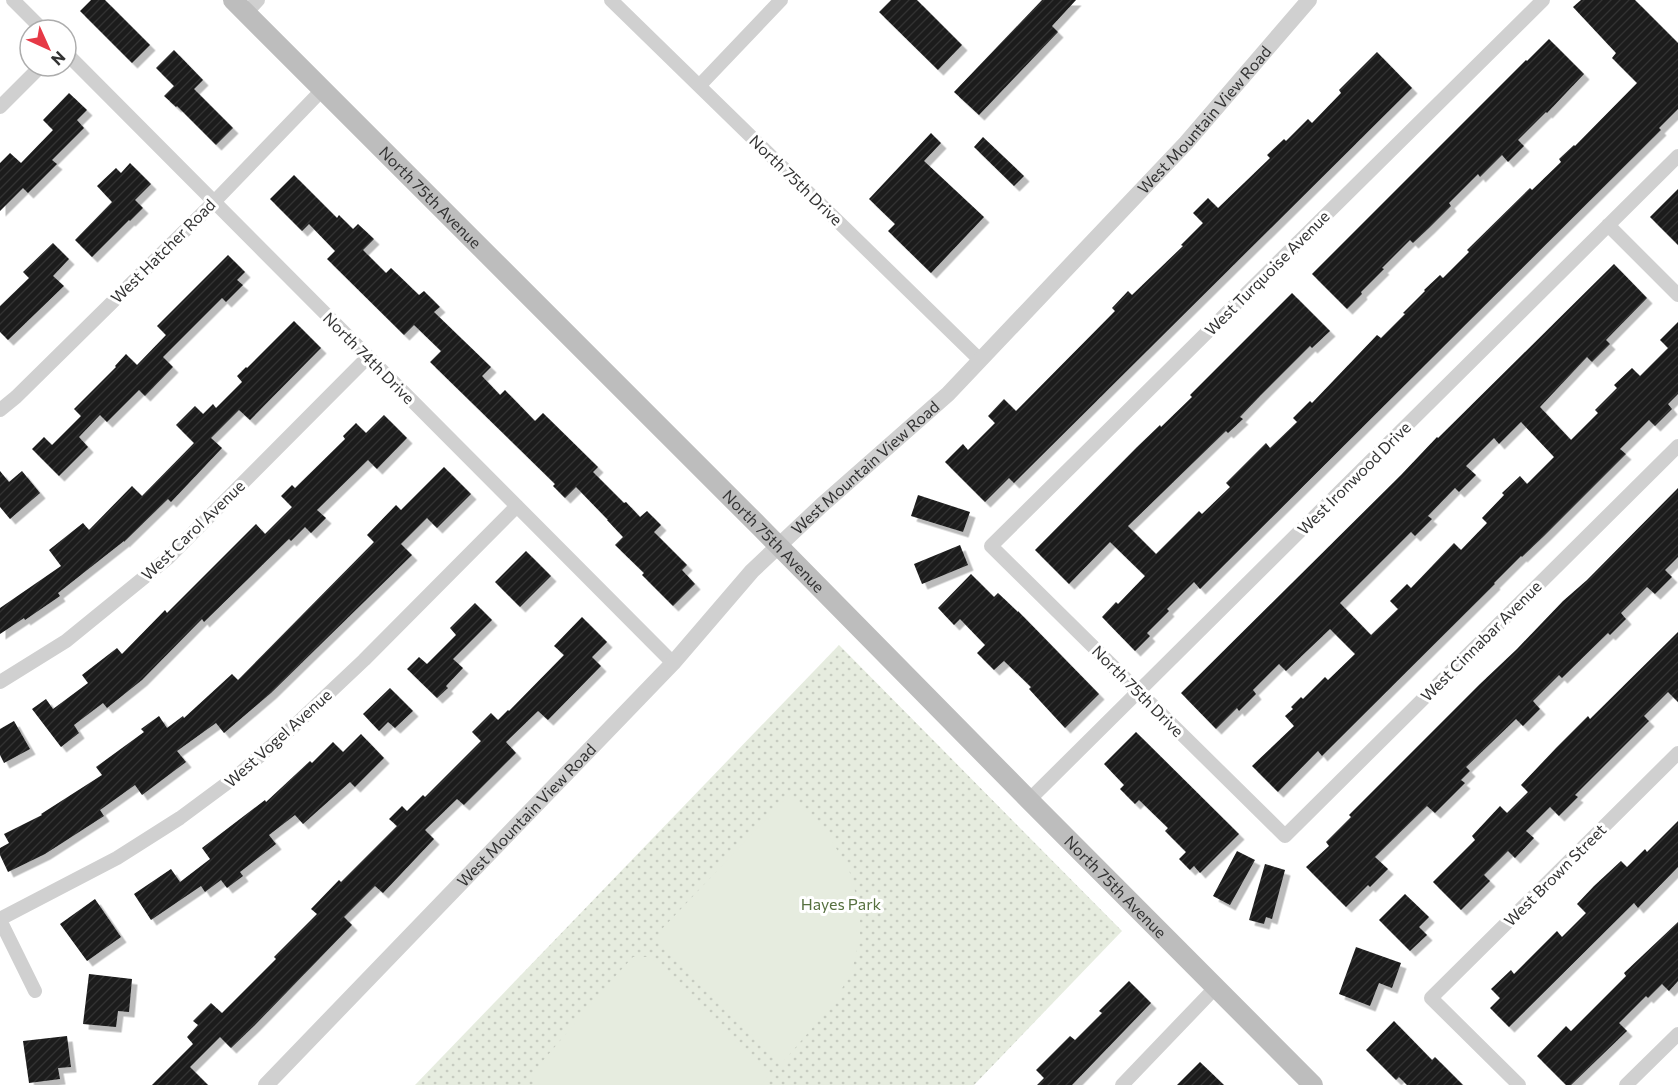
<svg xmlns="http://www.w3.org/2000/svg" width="1678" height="1085" viewBox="0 0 1678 1085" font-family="Commissioner,sans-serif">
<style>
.green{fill:url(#green-dots)}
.pitch{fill:#e6ecdf}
.building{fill:url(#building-hatch);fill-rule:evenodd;filter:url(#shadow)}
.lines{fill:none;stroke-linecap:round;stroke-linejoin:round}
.minor{stroke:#d0d0d0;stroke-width:14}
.tertiary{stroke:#d0d0d0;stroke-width:16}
.secondary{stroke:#bdbdbd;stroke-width:20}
.labels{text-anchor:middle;stroke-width:6;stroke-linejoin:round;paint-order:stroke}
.street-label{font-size:16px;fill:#333;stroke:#fff}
.park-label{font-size:16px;fill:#56703f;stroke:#fff}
</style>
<defs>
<pattern id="green-dots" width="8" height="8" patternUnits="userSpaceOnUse" patternTransform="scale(1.5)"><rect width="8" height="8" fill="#e6ecdf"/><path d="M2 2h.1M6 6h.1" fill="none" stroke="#c6cbc0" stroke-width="1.8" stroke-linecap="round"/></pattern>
<pattern id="building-hatch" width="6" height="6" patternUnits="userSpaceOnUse" patternTransform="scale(1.5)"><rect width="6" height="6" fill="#1a1a1a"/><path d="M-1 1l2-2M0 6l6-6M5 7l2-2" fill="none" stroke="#333"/></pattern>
<filter id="shadow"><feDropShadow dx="5.5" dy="5.5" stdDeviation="0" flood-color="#0004"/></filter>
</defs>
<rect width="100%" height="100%" fill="#fff"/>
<path class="green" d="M839,645L1122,931L974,1085H415Z"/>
<path class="pitch" d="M789,795L811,814L831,839L850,873L860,909V936L852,971L833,1004L782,1063L661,946V930Z
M633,957H649L674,979L770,1074L761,1085H541L530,1076L610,982Z"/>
<path class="building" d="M91,0H105L150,45L132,63L80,11Z
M891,0H917L962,45L938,70L879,12Z
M1042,0H1076L1052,26L1058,32L979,115L954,92Z
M1581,0H1635L1678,43V109L1659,128L1661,130L1200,589L1194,582L1167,609L1169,611L1147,633L1150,636L1135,651L1102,617L1116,602L1118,604L1145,576L1110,542L1069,584L1035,550L1137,447L1160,425L1161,427L1192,397L1190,395L1292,293L1330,331L1312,348L1310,346L1261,395L1240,417L1243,419L1228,433L1226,431L1128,526L1156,554L1199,511L1202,514L1230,487L1226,483L1266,443L1270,448L1297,422L1293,418L1310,401L1312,403L1377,335L1381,338L1405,314L1403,313L1425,291L1424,290L1440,275L1443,278L1469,252L1467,250L1530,188L1532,190L1561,162L1559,159L1574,145L1575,146L1637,83L1612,58L1616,53L1573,7Z
M1549,39L1584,74L1547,113L1546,112L1518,140L1524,146L1508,162L1502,155L1480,177L1478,174L1449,203L1451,206L1429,228L1413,243L1410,240L1382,268L1384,269L1361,292L1362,294L1347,309L1312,274L1526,60L1527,61Z
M174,50L203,80L194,89L233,128L216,145L177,106L176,107L164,96L174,86L156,68Z
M1377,52L1412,88L1014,483L1009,478L985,502L945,462L963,444L968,450L995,423L988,416L1004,399L1016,411L1115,311L1112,308L1128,291L1132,295L1183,246L1181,245L1203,223L1193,213L1208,198L1218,208L1270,158L1267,155L1284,139L1286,141L1308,119L1312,123L1341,93L1339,90Z
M69,93L87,110L77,120L84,128L52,160L57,164L28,193L23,188L0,211V163L10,153L21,163L53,130L43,120Z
M931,133L941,143L924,161L984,217L931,273L888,231L895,224L869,199Z
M983,137L1024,176L1014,186L974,147Z
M130,163L151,184L135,200L143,208L130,221L129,220L92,257L75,240L112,202L97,186L116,168L121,173Z
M294,175L337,218L339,215L353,229L358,224L374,239L363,250L386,273L391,268L419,295L424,291L440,307L434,312L491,367L482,376L500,395L505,390L535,421L543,413L598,467L593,472L624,503L626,502L640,517L647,511L661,525L654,532L687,565L682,570L695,584L673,606L642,575L644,573L615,545L623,537L607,520H608L576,487L565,498L553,486L555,484L430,362L441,351L414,325L404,335L327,259L335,251L309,224L302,231L270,199Z
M1678,189V245L1650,217Z
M53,243L69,259L53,276L64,286L8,340L0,332V306L29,278L23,272Z
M228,255L245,272L237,280L243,285L226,302L222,298L163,357L173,367L145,396L139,390L107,422L100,415L79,437L88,447L59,476L32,449L44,437L52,445L81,416L74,409L116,367L115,366L126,354L137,365L166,335L157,326Z
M1614,264L1647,298L1606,340L1610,344L1592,362L1587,357L1540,407L1571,440L1598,413L1595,410L1617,388L1614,385L1632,368L1640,376L1668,348L1660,340L1678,322V394L1668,404L1672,409L1655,426L1649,420L1620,449L1626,454L1544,536L1522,557L1521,556L1494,583L1495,584L1322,756L1318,751L1278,792L1252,766L1294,726L1285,716L1293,709L1291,707L1301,697L1303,699L1325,677L1328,680L1355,654L1330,629L1286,671L1279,664L1253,690L1256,694L1239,711L1237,708L1216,729L1181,693L1401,475L1437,437L1438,438ZM1521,422L1554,457L1527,484L1520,476L1502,493L1504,495L1482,518L1487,523L1461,550L1454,543L1411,588L1407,584L1390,601L1398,609L1371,635L1340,603L1411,532L1415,536L1432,519L1428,516L1455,488L1459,492L1476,475L1466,466L1494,438L1499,444Z
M294,321L321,348L250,420L239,410L211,438L222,448L171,502L168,499L124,542V541L58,593L60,596L25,620L24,618L0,634V608L61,566L49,550L83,523L89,530L132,486L142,496L194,443L176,425L195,406L203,414L213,404L216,408L242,382L237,376L246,367L247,368Z
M384,415L407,438L377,469L368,460L317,510L326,518L311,533L305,527L291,541L289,539L204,622L202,619L142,680L107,708L103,703L74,725L79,733L61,747L32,709L46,699L53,709L88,683L82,675L117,648L122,654L165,610L167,613L256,524L265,534L292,507L281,496L292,485L295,488L345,439L343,436L356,423L366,433Z
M444,467L471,494L437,528L427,518L401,544L412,555L271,693L224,733L216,723L177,751L186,762L142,795L135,785L100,810L104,816L45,854L8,872L0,855V848L9,843L4,834L42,815L41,814L102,775L96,767L144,732L141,729L159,716L167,728L183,716L184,718L232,674L238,680L374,542L367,535L396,505L401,510Z
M0,471L9,482L22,471L40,493L10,519L0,507Z
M1678,488V557L1665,570L1672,577L1655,594L1647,587L1621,613L1626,619L1610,635L1608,633L1562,678L1559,675L1533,701L1540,709L1523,726L1516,719L1466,767L1470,771L1461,780L1465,783L1435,813L1427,806L1375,857L1388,869L1370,887L1368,885L1346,907L1306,867L1329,846L1326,842L1351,817L1349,815L1480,684L1517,649L1563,601L1587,580Z
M918,495L970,512L963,532L911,516Z
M960,545L968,565L922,584L914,564Z
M526,551L551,576L520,607L495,582Z
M971,574L994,597L998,593L1018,612V611L1099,694L1065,728L1029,689L1031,687L1004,661L994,670L977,653L985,645L960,619L954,625L938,608Z
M475,603L492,620L453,659L463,668L446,686L448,688L437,698L407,669L419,657L427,664L456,635L450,628Z
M582,617L607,642L592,657L601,666L548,720L538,711L506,742L516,753L464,805L457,799L425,830L434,839L383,893L375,886L344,917L352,925L255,1025L231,1048L220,1037L190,1067L208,1085H152L193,1044L187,1037L198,1025L193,1021L211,1003L222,1013L276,959L274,957L317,914L311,909L339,880L341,882L397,826L389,819L402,806L407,811L423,795L425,797L481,741L472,732L491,713L498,720L508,710L509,711L564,655L554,646Z
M1678,632V702L1668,692L1644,716L1649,721L1575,795L1578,797L1559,816L1550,807L1526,831L1534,838L1515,858L1508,851L1484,875L1490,881L1461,910L1433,882L1475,840L1472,836L1500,806L1507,813L1528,792L1521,785L1556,748L1588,716L1590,719Z
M390,688L413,711L395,728L388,722L379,731L363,714Z
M14,721L30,749L4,763L0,755V729Z
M1136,732L1239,834L1200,873L1194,866L1190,870L1179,859L1186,852L1165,831L1168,828L1139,800L1135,804L1120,789L1124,785L1104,764Z
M361,734L384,758L355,787L350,782L303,824L295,815L269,835L276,844L240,872L243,876L227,888L221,880L205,892L201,886L151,920L134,894L171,869L180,882L210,859L202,848L265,800L266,802L310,761L312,763L333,742L343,752Z
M1678,821V867L1638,908L1634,903L1509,1027L1490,1008L1500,998L1491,989L1511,970L1514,974L1557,931L1562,937L1586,913L1577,904L1594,886L1621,861L1627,867L1645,849L1647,852Z
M1237,851L1255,860L1230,905L1213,896Z
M1265,864L1285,870L1272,919L1266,917L1264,924L1249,920Z
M1405,894L1429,917L1419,927L1427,935L1410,951L1379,920Z
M95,899L121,937L87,961L60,924Z
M1678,922V981L1669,991L1662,984L1648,998L1646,996L1619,1023L1627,1031L1571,1085H1566L1537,1056L1566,1026L1571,1031L1626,976L1624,973Z
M1356,947L1401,963L1392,988L1379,983L1370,1006L1339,994Z
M89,974L132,979L129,1012L118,1011L116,1027L83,1024Z
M1129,981L1151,1003L1072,1085H1037L1044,1078L1036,1070L1070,1036L1075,1040L1102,1013L1099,1011Z
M1394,1021L1432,1060L1435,1057L1463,1085H1407L1399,1077L1396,1080L1366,1050Z
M67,1036L71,1067L58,1068L60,1079L29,1083L23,1041Z
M1200,1062L1224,1085H1177Z"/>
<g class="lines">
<path class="minor" d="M13,0L43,30
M611,0L980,360
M1543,0L991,546L1285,836L1678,446
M246,13L258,0
M66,53L673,663
M700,85L781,0
M0,107L41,66
M1608,225L1678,295
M0,410L16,397L214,202L323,89
M0,682L66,641L168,558L368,357
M1029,800L1678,156
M0,919L117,858L180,818L238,775L294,726L364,660L517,506
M0,920L35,991
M1122,1085L1216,987
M1519,1085L1431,998L1678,753
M1626,1085L1678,1034"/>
<path class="tertiary" id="s1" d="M266,1085L673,663L752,571L822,505L948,394L1186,143L1309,0"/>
<path class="secondary" id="s2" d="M233,0L760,527L1029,800L1313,1085"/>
</g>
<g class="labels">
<g class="street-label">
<text dy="6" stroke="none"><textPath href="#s1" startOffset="1347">West Mountain View Road</textPath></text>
<text transform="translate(796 180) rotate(44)" y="6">North 75th Drive</text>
<text dy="6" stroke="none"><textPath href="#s2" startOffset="279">North 75th Avenue</textPath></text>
<text transform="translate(163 251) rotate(-45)" y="6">West Hatcher Road</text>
<text transform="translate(1267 273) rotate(-45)" y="6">West Turquoise Avenue</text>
<text transform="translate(369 358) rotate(45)" y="6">North 74th Drive</text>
<text dy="6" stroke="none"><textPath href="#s1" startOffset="861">West Mountain View Road</textPath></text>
<text transform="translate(1354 478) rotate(-45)" y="6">West Ironwood Drive</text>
<text transform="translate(193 530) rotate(-44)" y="6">West Carol Avenue</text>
<text dy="6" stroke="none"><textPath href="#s2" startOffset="765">North 75th Avenue</textPath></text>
<text transform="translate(1481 641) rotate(-45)" y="6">West Cinnabar Avenue</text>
<text transform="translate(1138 691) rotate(45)" y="6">North 75th Drive</text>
<text transform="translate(278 738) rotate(-42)" y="6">West Vogel Avenue</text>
<text dy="6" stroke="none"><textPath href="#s1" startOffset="375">West Mountain View Road</textPath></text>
<text transform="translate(1555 875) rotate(-45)" y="6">West Brown Street</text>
<text dy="6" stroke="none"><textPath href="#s2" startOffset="1251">North 75th Avenue</textPath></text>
</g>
<g class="park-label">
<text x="841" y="910">Hayes Park</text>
</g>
</g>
<g transform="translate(48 48) rotate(135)"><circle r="28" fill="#ffffff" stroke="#adadad" stroke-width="1.5"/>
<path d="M0-4.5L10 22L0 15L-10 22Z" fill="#e63946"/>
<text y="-9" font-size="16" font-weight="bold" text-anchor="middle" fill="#333333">N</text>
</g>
</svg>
